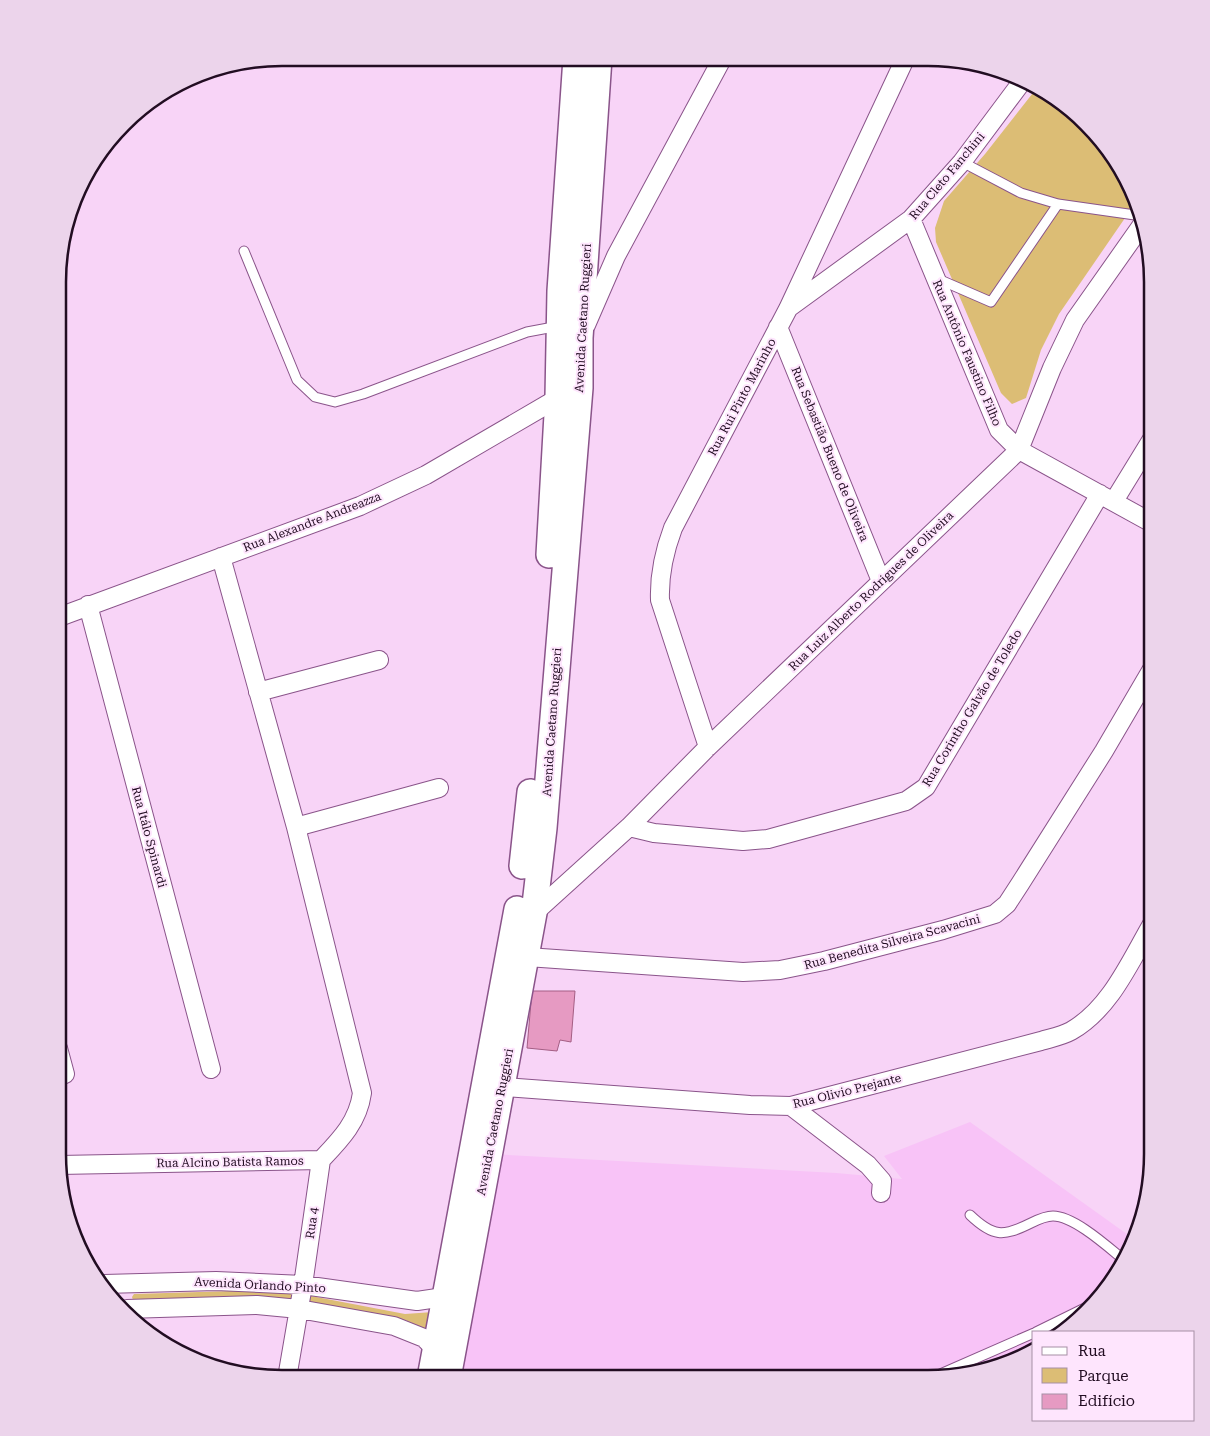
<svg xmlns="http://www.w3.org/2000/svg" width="1210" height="1436" viewBox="0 0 1210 1436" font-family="'Roboto Serif',serif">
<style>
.built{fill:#f8c3f7}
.green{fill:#dcbd75}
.building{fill:#e69ac2;stroke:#a45e84}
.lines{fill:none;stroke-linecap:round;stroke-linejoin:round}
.lane-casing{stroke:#8a548a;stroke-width:11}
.street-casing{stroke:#8a548a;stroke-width:20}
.secondary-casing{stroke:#8a548a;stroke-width:28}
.lane{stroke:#fff;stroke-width:9}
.street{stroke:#fff;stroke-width:18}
.secondary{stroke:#fff;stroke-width:25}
.labels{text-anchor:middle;stroke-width:4;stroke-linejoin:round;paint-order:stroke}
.street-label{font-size:12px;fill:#220d22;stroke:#fee5fd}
.rim{fill:none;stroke:#220d22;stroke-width:2.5}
</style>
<rect width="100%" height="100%" fill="#f8d4f7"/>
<path class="built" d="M970,1122L1131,1237L1122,1267L1087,1313L1062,1332H1034V1350L943,1378H455L491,1154L836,1173L902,1179L884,1156Z"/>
<path class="green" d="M1036,89L1053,95L1122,169L1136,202L1059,314L1041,350L1026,398L1012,404L1001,393L936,242L935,228L944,201L985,154Z
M261,1290L291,1293L292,1296L290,1299L259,1297L133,1300L132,1297L134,1294Z
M311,1296L405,1314L433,1312L430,1331L405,1320L310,1303L307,1299Z"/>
<path class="building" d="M532,991H575L571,1042L560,1040L557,1051L527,1048Z"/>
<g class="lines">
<defs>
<path id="lane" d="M962,162L1021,193L1058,204L1142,216
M244,251L297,380L315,397L335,402L363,394L527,332L559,326
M938,279L991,302L1058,204
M970,1215C993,1237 1003,1237 1031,1223C1037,1220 1045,1216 1053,1216C1074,1216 1108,1247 1124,1260
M1036,1332L1093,1304
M931,1378L1034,1333"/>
<path id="street" d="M911,219L999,430L1019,450L1152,523
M790,307L911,219L962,162L1021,83
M586,325L616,256L722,59
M778,327L881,581
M1114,501L1152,439
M88,605L211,1069
M59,617L360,506L426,475L565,394
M258,692L379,660
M708,747L660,600C659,574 664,552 673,528L788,309L905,59
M296,827L439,788
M629,827L654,833L743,841L768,839L906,801L926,787L1100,494
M534,913L629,827L708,747L1019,450L1052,368L1075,320L1144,222
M527,957L743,972L780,970L824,961L943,930L995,914L1007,904L1020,884L1104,751L1152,669
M58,1048L65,1074
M491,1086L750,1105L791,1106L1041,1041C1051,1038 1062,1036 1071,1031C1110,1009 1130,962 1152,924
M791,1106L868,1165L882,1181L881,1193
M59,1165L321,1160C340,1140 358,1122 362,1093L296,827L221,557
M104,1284L216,1281L303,1285L417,1301L444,1297
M127,1309L257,1305L299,1309L394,1326L424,1338L435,1349
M287,1378L303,1285L321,1160"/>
<path id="secondary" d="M549,555L558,397L560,291L576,58
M522,866L530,792
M430,1378L517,909
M448,1378L534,913L544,828L580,388V338L599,58"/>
</defs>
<use href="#lane" class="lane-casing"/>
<use href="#street" class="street-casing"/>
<use href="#secondary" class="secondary-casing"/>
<use href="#lane" class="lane"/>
<use href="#street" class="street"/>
<use href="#secondary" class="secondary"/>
</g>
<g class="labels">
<g class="street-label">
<text transform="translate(947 176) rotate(-50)" y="4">Rua Cleto Fanchini</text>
<text transform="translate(583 318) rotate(-87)" y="4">Avenida Caetano Ruggieri</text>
<text transform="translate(967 353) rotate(67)" y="4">Rua Antônio Faustino Filho</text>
<text transform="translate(742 397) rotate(-62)" y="4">Rua Rui Pinto Marinho</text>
<text transform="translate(830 454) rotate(68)" y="4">Rua Sebastião Bueno de Oliveira</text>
<text transform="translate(312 522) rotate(-21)" y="4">Rua Alexandre Andreazza</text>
<text transform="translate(871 591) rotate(-44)" y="4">Rua Luiz Alberto Rodrigues de Oliveira</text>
<text transform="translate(972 708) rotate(-59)" y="4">Rua Corintho Galvão de Toledo</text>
<text transform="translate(552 722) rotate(-86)" y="4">Avenida Caetano Ruggieri</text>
<text transform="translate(149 837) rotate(75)" y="4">Rua Itálo Spinardi</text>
<text transform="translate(892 942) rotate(-15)" y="4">Rua Benedita Silveira Scavacini</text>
<text transform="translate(847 1091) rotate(-14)" y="4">Rua Olivio Prejante</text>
<text transform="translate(495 1122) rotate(-79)" y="4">Avenida Caetano Ruggieri</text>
<text transform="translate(230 1162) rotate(-1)" y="4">Rua Alcino Batista Ramos</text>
<text transform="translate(312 1223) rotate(-82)" y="4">Rua 4</text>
<text transform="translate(260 1285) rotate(3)" y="4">Avenida Orlando Pinto</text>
</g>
</g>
<path d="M0 0H1210V1436H0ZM282 66H928A216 216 0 0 1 1144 282V1154A216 216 0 0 1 928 1370H282A216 216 0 0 1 66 1154V282A216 216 0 0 1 282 66Z" fill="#ecd4eb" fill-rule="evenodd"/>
<path class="rim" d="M282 66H928A216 216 0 0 1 1144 282V1154A216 216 0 0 1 928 1370H282A216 216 0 0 1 66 1154V282A216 216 0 0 1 282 66Z"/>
<rect x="1032" y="1331" width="162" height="90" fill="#fee5fd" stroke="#a68fa5"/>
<rect x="1042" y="1347" width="25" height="8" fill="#ffffff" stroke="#a68fa5"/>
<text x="1078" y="1356" font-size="15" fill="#220d22">Rua</text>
<rect x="1042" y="1368" width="25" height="15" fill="#dcbd75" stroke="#a68fa5"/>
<text x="1078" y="1381" font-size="15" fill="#220d22">Parque</text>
<rect x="1042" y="1394" width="25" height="15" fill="#e69ac2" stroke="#a68fa5"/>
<text x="1078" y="1406" font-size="15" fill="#220d22">Edifício</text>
</svg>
